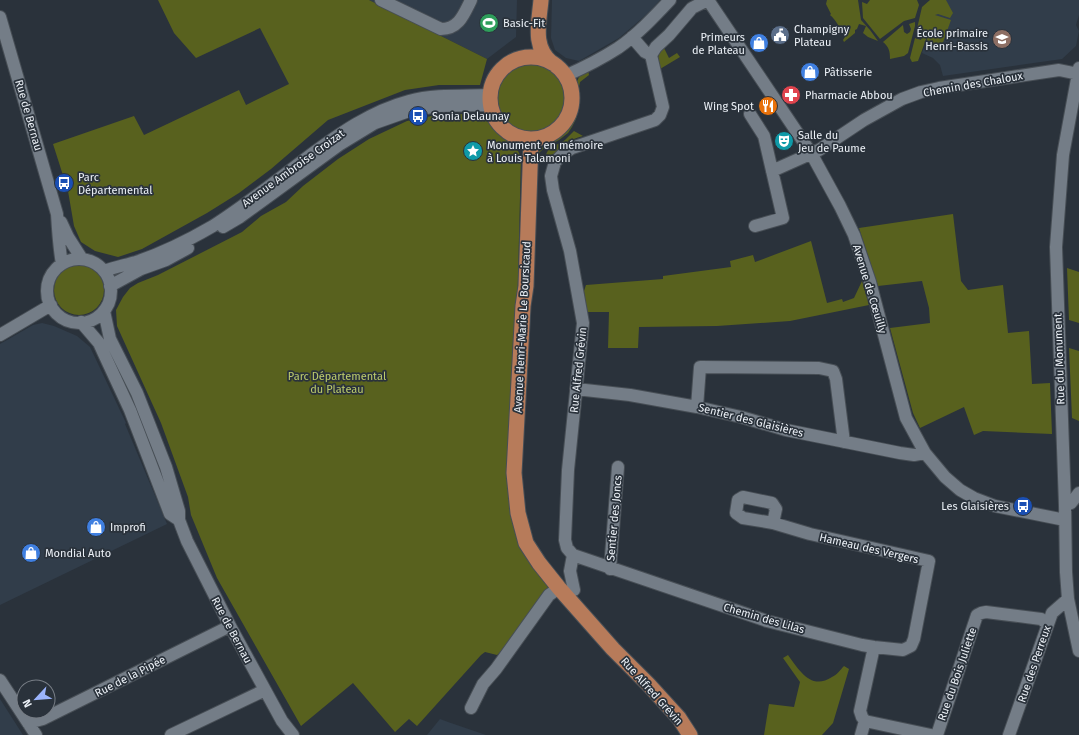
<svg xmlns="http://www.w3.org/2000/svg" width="1079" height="735" viewBox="0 0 1079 735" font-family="'Fira Sans',sans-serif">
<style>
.built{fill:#313d4a}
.green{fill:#58611e}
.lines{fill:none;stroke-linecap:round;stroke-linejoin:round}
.minor-casing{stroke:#474e55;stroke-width:14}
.major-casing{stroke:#474e55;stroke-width:17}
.minor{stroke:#747d87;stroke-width:12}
.major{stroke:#b77b5a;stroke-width:15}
.labels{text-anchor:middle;stroke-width:3.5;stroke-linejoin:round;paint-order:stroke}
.poi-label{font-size:11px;fill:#ecf1f7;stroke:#2a323b;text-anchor:start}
.street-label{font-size:11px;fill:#ecf1f7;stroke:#2a323b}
.park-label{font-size:11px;fill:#bdcc6c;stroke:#2a323b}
</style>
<rect width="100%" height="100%" fill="#2a323b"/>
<path class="built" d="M369,0H517L516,37L487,59Z
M552,0H660L653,9L619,38L579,61L566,58L555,50L551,38Z
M940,0H1079V15L1076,25L1079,31L1076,46L1062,59L943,76L940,65L933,58L922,53Z
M42,323L54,326L77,336L90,347L126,423L125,424L167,524L0,605V344L33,325Z
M0,699L23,735H0Z
M440,719L448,722L486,735H427Z"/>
<path class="green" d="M158,0H369L487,59L480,85H439L405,90L328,120L271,169L239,193L207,213L142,249L118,257L95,251L81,242L74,226L68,191L53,144L134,116L144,135L239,90L246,105L289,84L260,28L196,58L174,33Z
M827,0H858L861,20L870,30L878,41L868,37L863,33L866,26L859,24L857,29L855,30V33L844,42L843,40L845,37C841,30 836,20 830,15L831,14L826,4Z
M870,0H917L919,5L915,18L904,21L880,39L863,18L862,2L867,4Z
M930,0H946L953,13L950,18L938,14L935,15L951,20L941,48L926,43L930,29L918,61L912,62L910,58L915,38L921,40L922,35L916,33L922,7Z
M915,22V26L908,53L904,56L890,59C890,51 889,47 883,42L903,25L904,32L907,34L910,32L911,29L909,24Z
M664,48L669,58L677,53L680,57L660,69C658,60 656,55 664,48Z
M496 99a35 35 0 1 1 70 0a35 35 0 1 1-70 0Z
M588,70L589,75L580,82L579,87L580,103L576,119L572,127L568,133L559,140L545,147L538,154C545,138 565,136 572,119C574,113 576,106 577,100C577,86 573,78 588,70Z
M478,113L488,118L497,130L511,141L518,151L521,157L512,522L522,542L551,587L501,652L497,655L485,652L481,655L417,726L409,719L395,732L353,683L301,726L217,578L191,515L188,497L161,423L117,326L116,310L123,297L130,288L138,283L158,275L242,232L261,216L286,202L303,186L338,159L369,139L407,121L432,116Z
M574,131L583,136C576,138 570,140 564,144C556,150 557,156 546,157C546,147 558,145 565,140C568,137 571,134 574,131Z
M953,214L961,281L968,290L1003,285L1008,333L1029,331L1032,384L1050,383L1052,434L983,431L974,435L964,407L920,428L913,413L890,328L930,323L929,308L922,281L878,286L859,228Z
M811,241L827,303L842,299L843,302L854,298L862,281L869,305L790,321L717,326L639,327L638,348H608L609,312H586L584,291L586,285L663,279V276L731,267L730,261L753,255L755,262Z
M54 290a25 25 0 1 1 50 0a25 25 0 1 1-50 0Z
M1067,268L1079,272V323L1069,320Z
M1069,348L1079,351V421L1072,418Z
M788,655C799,670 811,691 832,677C837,675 840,670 844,666L849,669L833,723L822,735H764L769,704L794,707L800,682L783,658Z"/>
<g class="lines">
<defs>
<path id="minor" d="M381,0L441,29C459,29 464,14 471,0
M708,0L811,153L840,206L854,235L870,282L906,418L925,453L945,477L960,490L974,498L995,506L1065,520
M0,17L57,214C58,231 59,247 62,264
M632,37L645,52L651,55
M1079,68L1063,155L1056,247L1065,505L1066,572L1068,599L1079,651
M565,76C583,68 601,59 618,48C637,35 654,17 670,0
M750,114L764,136L783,218L755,226
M772,171L819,150L864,120L902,99L921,92L939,88L1059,70L1078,74
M61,222L68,237L82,259
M223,227L240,217L339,145L375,123L409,111L438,106L485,105L491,107
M47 291a32 32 0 1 1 64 0a32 32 0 1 1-64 0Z
M104,271C115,267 126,265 136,262C163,253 189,240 213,226C246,205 277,180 309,156C339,134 371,111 409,101C435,94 463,96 490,95
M110,286L141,269L166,260L188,248
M104,311L110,339L137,393L166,467L179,511V520L187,541L230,626L282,721L293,735
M81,322L99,343L104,354L130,410L170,514L179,520
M0,335L51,305
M576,389L630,395L697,407L741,417L786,430L900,453L914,455L925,453
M697,407L700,367L819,368L833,371L836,379L844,442
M1065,505L1071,503L1079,493
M573,555L767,621L862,645L874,647L903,650L911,646L914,639L929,561L810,534L773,523L743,518L736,513L738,500L743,497L772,503L776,509L773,523
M610,569L618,467
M574,590L570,571L573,555L567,548L565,540L568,470L583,323L570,251L553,190L551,176L555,162L563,154L572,148L655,120L660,115L663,107L651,55L656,47L669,35L692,8L708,0
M874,647L860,711L862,717L865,721L931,735
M0,680L36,735
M471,708L483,684L496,669L549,595L559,588
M28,723L43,719L230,626
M171,735L265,690
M861,735L865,721
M937,735L977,615L981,613L986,612L1041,619L1048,624
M1009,735L1052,613L1068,599"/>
<path id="major" d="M541,0C539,23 532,47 552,63
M490 98a41 41 0 1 1 82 0a41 41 0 1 1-82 0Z
M531,140L526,286L523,306L514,473L518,513L526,543L539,563L559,588L613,649L649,685L679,718L690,735"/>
</defs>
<use href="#minor" class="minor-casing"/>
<use href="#major" class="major-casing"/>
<use href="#minor" class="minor"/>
<use href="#major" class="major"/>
</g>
<defs>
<symbol id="stadium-disc" viewBox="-11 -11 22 22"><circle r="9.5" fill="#2e9e5b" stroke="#2a323b"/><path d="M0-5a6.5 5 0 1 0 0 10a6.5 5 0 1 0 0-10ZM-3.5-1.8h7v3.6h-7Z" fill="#fff"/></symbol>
<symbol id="civic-disc" viewBox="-11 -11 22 22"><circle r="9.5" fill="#5c6f8a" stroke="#2a323b"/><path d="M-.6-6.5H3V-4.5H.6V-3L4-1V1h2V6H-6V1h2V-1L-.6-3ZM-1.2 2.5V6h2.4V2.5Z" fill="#fff"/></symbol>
<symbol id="school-disc" viewBox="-11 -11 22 22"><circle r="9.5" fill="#8d6e63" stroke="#2a323b"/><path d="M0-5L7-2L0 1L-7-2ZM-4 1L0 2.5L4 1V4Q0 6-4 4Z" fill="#fff"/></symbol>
<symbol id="shop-disc" viewBox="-11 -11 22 22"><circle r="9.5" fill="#3f7fe0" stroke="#2a323b"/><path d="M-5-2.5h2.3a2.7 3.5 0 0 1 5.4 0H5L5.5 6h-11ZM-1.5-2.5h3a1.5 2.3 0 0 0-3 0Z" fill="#fff"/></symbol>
<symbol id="pharmacy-disc" viewBox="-11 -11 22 22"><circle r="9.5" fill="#e0444e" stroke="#2a323b"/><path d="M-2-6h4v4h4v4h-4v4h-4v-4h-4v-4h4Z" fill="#fff"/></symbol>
<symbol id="restaurant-disc" viewBox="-11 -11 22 22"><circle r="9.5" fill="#e8710a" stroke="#2a323b"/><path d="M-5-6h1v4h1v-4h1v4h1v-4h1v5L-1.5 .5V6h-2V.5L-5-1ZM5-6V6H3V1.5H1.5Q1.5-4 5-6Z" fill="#fff"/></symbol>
<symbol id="bus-disc" viewBox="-11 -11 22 22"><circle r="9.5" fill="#1a4fb4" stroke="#2a323b"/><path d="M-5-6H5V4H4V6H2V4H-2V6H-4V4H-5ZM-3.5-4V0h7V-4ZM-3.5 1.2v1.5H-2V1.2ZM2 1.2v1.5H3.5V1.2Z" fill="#fff"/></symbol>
<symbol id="theatre-disc" viewBox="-11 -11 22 22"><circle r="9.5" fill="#0f9aa8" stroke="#2a323b"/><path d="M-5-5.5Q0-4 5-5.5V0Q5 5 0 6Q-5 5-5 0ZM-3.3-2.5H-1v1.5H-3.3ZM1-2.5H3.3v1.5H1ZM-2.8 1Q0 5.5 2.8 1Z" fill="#fff"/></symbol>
<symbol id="sight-disc" viewBox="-11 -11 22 22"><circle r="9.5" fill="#0f9aa8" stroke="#2a323b"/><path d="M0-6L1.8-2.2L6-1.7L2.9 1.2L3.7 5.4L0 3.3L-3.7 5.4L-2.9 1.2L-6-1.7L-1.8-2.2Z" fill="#fff"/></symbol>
</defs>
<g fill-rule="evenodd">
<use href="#stadium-disc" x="478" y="12" width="22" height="22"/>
<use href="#civic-disc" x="769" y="24" width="22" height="22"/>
<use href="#school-disc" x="991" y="28" width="22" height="22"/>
<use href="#shop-disc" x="748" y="32" width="22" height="22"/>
<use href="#shop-disc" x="799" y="61" width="22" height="22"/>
<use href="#pharmacy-disc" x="780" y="84" width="22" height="22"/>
<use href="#restaurant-disc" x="757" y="95" width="22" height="22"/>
<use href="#bus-disc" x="407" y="105" width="22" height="22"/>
<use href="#theatre-disc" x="773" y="130" width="22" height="22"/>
<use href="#sight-disc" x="462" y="140" width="22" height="22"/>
<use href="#bus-disc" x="53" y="172" width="22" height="22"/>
<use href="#bus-disc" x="1012" y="495" width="22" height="22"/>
<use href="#shop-disc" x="85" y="516" width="22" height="22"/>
<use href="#shop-disc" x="20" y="542" width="22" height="22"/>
</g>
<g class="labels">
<g class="poi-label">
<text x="503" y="27">Basic-Fit</text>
<text x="794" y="33">Champigny<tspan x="794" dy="13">Plateau</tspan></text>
<text x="988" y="37" text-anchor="end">École primaire<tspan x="988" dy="13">Henri-Bassis</tspan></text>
<text x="745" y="41" text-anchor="end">Primeurs<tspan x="745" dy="13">de Plateau</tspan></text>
<text x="824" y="76">Pâtisserie</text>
<text x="805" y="99">Pharmacie Abbou</text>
<text x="754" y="110" text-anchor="end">Wing Spot</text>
<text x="432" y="120">Sonia Delaunay</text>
<text x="798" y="139">Salle du<tspan x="798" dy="13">Jeu de Paume</tspan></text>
<text x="487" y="149">Monument en mémoire<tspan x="487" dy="13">à Louis Talamoni</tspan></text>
<text x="78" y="181">Parc<tspan x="78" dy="13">Départemental</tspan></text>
<text x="1009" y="510" text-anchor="end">Les Glaisières</text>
<text x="110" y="531">Improfi</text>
<text x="45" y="557">Mondial Auto</text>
</g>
<g class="street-label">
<text transform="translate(973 84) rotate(-10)" y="4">Chemin des Chaloux</text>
<text transform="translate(29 115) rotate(74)" y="4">Rue de Bernau</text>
<text transform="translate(293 168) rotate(-36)" y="4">Avenue Ambroise Croizat</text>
<text transform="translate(870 289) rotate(73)" y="4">Avenue de Cœuilly</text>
<text transform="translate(522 327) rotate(-87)" y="4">Avenue Henri-Marie Le Boursicaud</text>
<text transform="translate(1059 359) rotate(-92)" y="4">Rue du Monument</text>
<text transform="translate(578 370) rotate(-84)" y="4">Rue Alfred Grévin</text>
<text transform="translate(751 420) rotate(14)" y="4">Sentier des Glaisières</text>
<text transform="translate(614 518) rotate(-85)" y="4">Sentier des Joncs</text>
<text transform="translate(869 548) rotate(13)" y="4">Hameau des Vergers</text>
<text transform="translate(764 618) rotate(16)" y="4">Chemin des Lilas</text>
<text transform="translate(232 630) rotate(62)" y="4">Rue de Bernau</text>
<text transform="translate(1034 664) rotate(-71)" y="4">Rue des Perreux</text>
<text transform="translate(957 674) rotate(-71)" y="4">Rue du Bois Juliette</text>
<text transform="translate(130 676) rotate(-27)" y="4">Rue de la Pipée</text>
<text transform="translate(652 691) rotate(48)" y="4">Rue Alfred Grévin</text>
</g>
<g class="park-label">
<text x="337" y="380">Parc Départemental<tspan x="337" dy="13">du Plateau</tspan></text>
</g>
</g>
<g transform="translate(36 699) rotate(244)"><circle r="19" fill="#2a323b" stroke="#787e86"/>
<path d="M0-3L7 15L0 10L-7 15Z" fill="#9bb4fd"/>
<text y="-6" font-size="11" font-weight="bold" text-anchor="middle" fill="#ecf1f7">N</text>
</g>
</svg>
